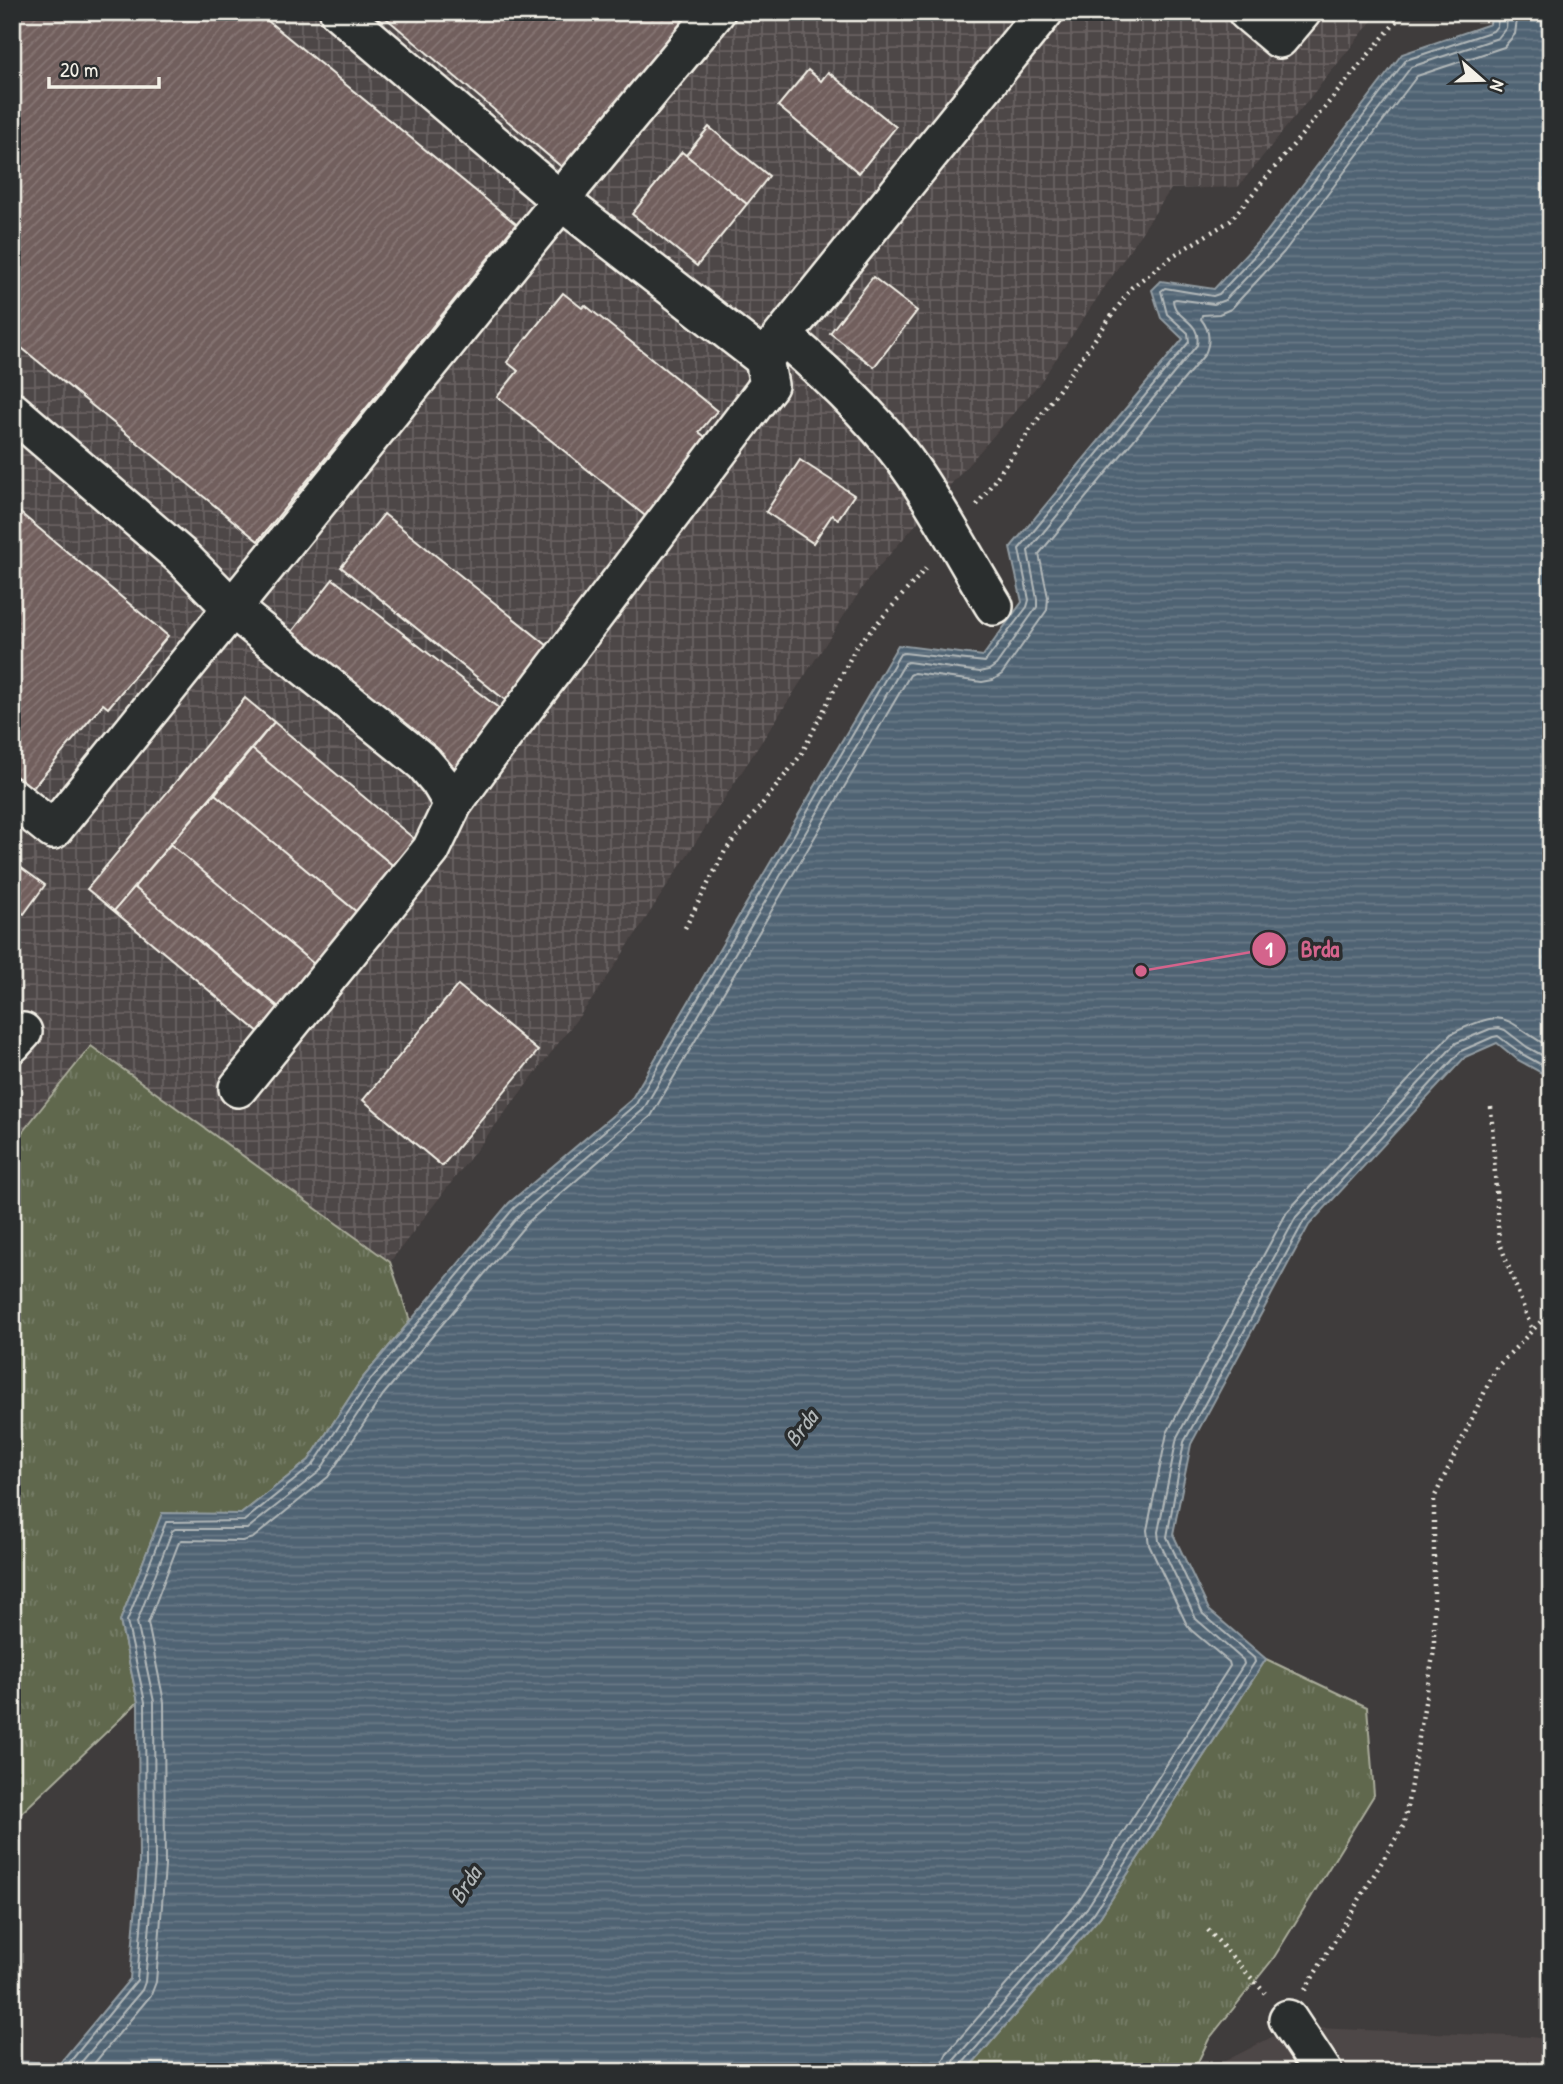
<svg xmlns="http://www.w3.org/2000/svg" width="1563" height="2084" viewBox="0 0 1563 2084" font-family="'Patrick Hand',sans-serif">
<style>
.built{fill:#4e4646}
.industrial{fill:url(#industrial-grid)}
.grass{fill:url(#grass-tufts);stroke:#aaac9b;stroke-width:2}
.water{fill:url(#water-rules);stroke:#929ca2;stroke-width:2}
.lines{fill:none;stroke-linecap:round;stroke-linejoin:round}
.shore{stroke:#b2b8b9;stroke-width:2}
.building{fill:url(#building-hatch);stroke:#f4f1e8;stroke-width:2}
.minor-casing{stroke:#f4f1e8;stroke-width:42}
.path{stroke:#f4f1e8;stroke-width:4.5;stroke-dasharray:2 5;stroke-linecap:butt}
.minor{stroke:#2a2d2e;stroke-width:37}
.labels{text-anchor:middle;stroke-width:7;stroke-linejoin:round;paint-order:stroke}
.water-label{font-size:23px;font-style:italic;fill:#b2b8b9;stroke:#2a2d2e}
.leader{fill:none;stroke:#d4648c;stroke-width:2.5}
.callout-dot{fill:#d4648c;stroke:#2a2d2e;stroke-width:2.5}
.mark-label{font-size:21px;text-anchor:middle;font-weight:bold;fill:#fff}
.callout-label{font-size:23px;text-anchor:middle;font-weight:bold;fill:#d4648c;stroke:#2a2d2e;stroke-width:7;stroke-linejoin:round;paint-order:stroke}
</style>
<defs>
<pattern id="industrial-grid" width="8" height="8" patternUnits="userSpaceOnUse" patternTransform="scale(1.75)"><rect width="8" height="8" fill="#4e4646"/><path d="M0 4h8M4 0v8" fill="none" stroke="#686161"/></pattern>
<pattern id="grass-tufts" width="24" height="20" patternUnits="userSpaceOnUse" patternTransform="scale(1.75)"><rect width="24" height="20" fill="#60684e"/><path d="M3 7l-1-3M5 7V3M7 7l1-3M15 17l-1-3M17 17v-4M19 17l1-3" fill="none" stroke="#777e68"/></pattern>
<pattern id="water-rules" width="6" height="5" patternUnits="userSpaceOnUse" patternTransform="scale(1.75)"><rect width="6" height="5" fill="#506373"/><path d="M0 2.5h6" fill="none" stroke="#6a7a87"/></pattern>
<pattern id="building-hatch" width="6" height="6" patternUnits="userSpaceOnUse" patternTransform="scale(1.75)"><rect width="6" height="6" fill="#715e5d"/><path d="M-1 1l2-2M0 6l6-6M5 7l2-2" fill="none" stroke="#867674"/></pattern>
</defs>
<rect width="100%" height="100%" fill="#3f3c3c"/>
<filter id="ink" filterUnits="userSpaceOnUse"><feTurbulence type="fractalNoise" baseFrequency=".0143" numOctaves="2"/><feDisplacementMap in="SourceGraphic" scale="14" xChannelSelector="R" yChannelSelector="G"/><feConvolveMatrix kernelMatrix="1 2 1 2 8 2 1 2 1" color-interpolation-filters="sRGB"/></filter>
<g filter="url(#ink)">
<path class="built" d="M1291,2027L1532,2037L1551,2040V2072H1204Z"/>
<path class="industrial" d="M12,12H1379L1238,187L1171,189L1039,384L868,579L597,993L390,1262L92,1046L12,1145V868L17,861L12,823Z"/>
<path class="grass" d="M91,1046L390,1262L410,1321L361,1380L309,1460L241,1514H162L120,1621L138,1702L12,1822V1145Z
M1266,1659L1367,1707L1374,1795L1273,1959L1209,2039L1193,2072H965L1100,1917Z"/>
<path class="water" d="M1492,12H1551V1078L1518,1060L1497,1043L1465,1057L1309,1225L1191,1444L1173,1534L1209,1610L1266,1659L1100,1917L965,2072H12V2061L60,2063L130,1979L139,1865L138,1702L120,1621L162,1513L241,1514L309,1460L361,1380L509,1203L631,1100L898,645L983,656L1022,602L1010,548L1183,339L1161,318L1152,290L1161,281L1214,289L1265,234L1402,54L1490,24Z"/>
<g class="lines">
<path class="shore" d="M12,2068L59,2070L65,2068L137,1980L146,1865L145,1702L127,1621L166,1522L244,1521L313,1465L367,1384L514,1208L636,1104L900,654L904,653L985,662L1027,607L1029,600L1019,549L1189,342L1188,333L1167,314L1161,291L1165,288L1213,296L1219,294L1270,239L1406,60L1493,31L1497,26L1499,12
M73,2072L142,1990L145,1982L155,1865L154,1702L137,1622L172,1531L175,1529H247L319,1472L374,1389L520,1214L643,1110L905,663L908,662L980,672L989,670L996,665L1037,607V599L1028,551L1197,345C1202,320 1174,320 1173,300L1176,299L1214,304L1225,300L1277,245L1411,67L1498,38L1506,28L1508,12
M87,2072L151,1995L156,1982L165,1866L164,1702L148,1623L179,1542L182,1540L242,1541L253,1538L328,1477L383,1395L528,1222L651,1116L910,675L914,673L982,682L993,680L1002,674L1047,610L1048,597L1039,554L1205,354C1211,341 1210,330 1201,319L1202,315L1219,314L1231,309L1284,252L1417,76L1504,47L1515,34L1518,12
M941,2072L942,2063L947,2053L1079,1901L1230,1666L1229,1662L1191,1630L1186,1623L1149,1545L1147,1530L1167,1433L1287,1212L1451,1034C1510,1005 1501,1020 1551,1048
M951,2072L955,2059L1087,1908L1244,1664L1243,1660L1196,1619L1159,1541L1158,1532L1177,1437L1296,1217L1456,1043L1490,1029L1499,1028L1505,1030L1527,1047L1551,1060
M960,2072L962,2064L1094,1913L1255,1662L1254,1658L1203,1614L1167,1537L1184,1442L1304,1221L1461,1051L1493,1037L1498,1036L1522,1054L1551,1070"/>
</g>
<path class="building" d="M18,12H257L516,224L258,541L12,340V19Z
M379,12H693L564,169Z
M808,70L821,81L828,72L896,127L859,173L778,106Z
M709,127L769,176L747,204L686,155Z
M682,152L747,204L697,266L632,214Z
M873,277L917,311L874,367L830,333Z
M563,293L582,308L585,305L717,411L699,432L714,444L659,527L497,397L518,371L507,362Z
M800,460L854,495L838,519L832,515L813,543L766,512Z
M12,506L168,636L108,708L103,704L32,789L12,773Z
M384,514L553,650L510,704L341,567Z
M333,579L501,710L455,768L288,637Z
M245,698L274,722L114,911L87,889Z
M274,722L424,847L402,873L252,749Z
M252,749L402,873L364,918L215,794Z
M215,794L364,918L321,970L170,844Z
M170,844L327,975L292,1018L134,887Z
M16,864L45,885L24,914L12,906V870Z
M134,887L286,1014L266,1038L114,911Z
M458,985L538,1051L442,1166L363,1100Z"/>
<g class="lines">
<defs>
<path id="minor" d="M339,12L561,201L573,184L716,12
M1247,12L1279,39L1302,12
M783,336C829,375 882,425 916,476C944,518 968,563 994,606
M764,359L1044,12
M12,411L181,556L233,609L424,763L439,781L453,804
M12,797L53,830L561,201L764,359L769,385L485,760L453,804L431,850L238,1088
M12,1044L23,1032
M1288,2019L1323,2072"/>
</defs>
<use href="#minor" class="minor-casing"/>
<path class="path" d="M977,505L1132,287L1174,255L1230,221L1404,12
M685,928L725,851L801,755L856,647L928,566
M1491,1107L1499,1241L1532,1330
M1208,1930L1265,1993
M1305,1990L1404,1825L1434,1650V1498L1496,1368L1551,1311"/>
<use href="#minor" class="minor"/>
</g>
</g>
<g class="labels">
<g class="water-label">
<text transform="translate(801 1428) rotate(-53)" y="8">Brda</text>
<text transform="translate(465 1885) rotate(-57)" y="8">Brda</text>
</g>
</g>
<path class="leader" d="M1141 971L1269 949"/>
<g class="callout-dot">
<circle cx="1141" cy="971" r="7"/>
<circle cx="1269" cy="949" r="18"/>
</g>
<g class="mark-label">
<text x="1269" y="957">1</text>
</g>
<g class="callout-label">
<text x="1320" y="957">Brda</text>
</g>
<rect width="1563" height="2084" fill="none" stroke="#2a2d2e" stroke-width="42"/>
<rect x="21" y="21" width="1521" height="2042" fill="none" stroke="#f4f1e8" stroke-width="2.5" filter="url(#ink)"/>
<g transform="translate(1482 80) rotate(110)" stroke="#2a2d2e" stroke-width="5" paint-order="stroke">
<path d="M0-5L12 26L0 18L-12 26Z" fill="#f4f1e8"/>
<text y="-10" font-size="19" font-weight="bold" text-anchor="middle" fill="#f4f1e8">N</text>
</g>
<path d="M49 77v10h110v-10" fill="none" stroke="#f4f1e8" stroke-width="3.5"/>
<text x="60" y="77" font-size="21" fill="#f4f1e8" stroke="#2a2d2e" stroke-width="5" paint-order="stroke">20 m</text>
</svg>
